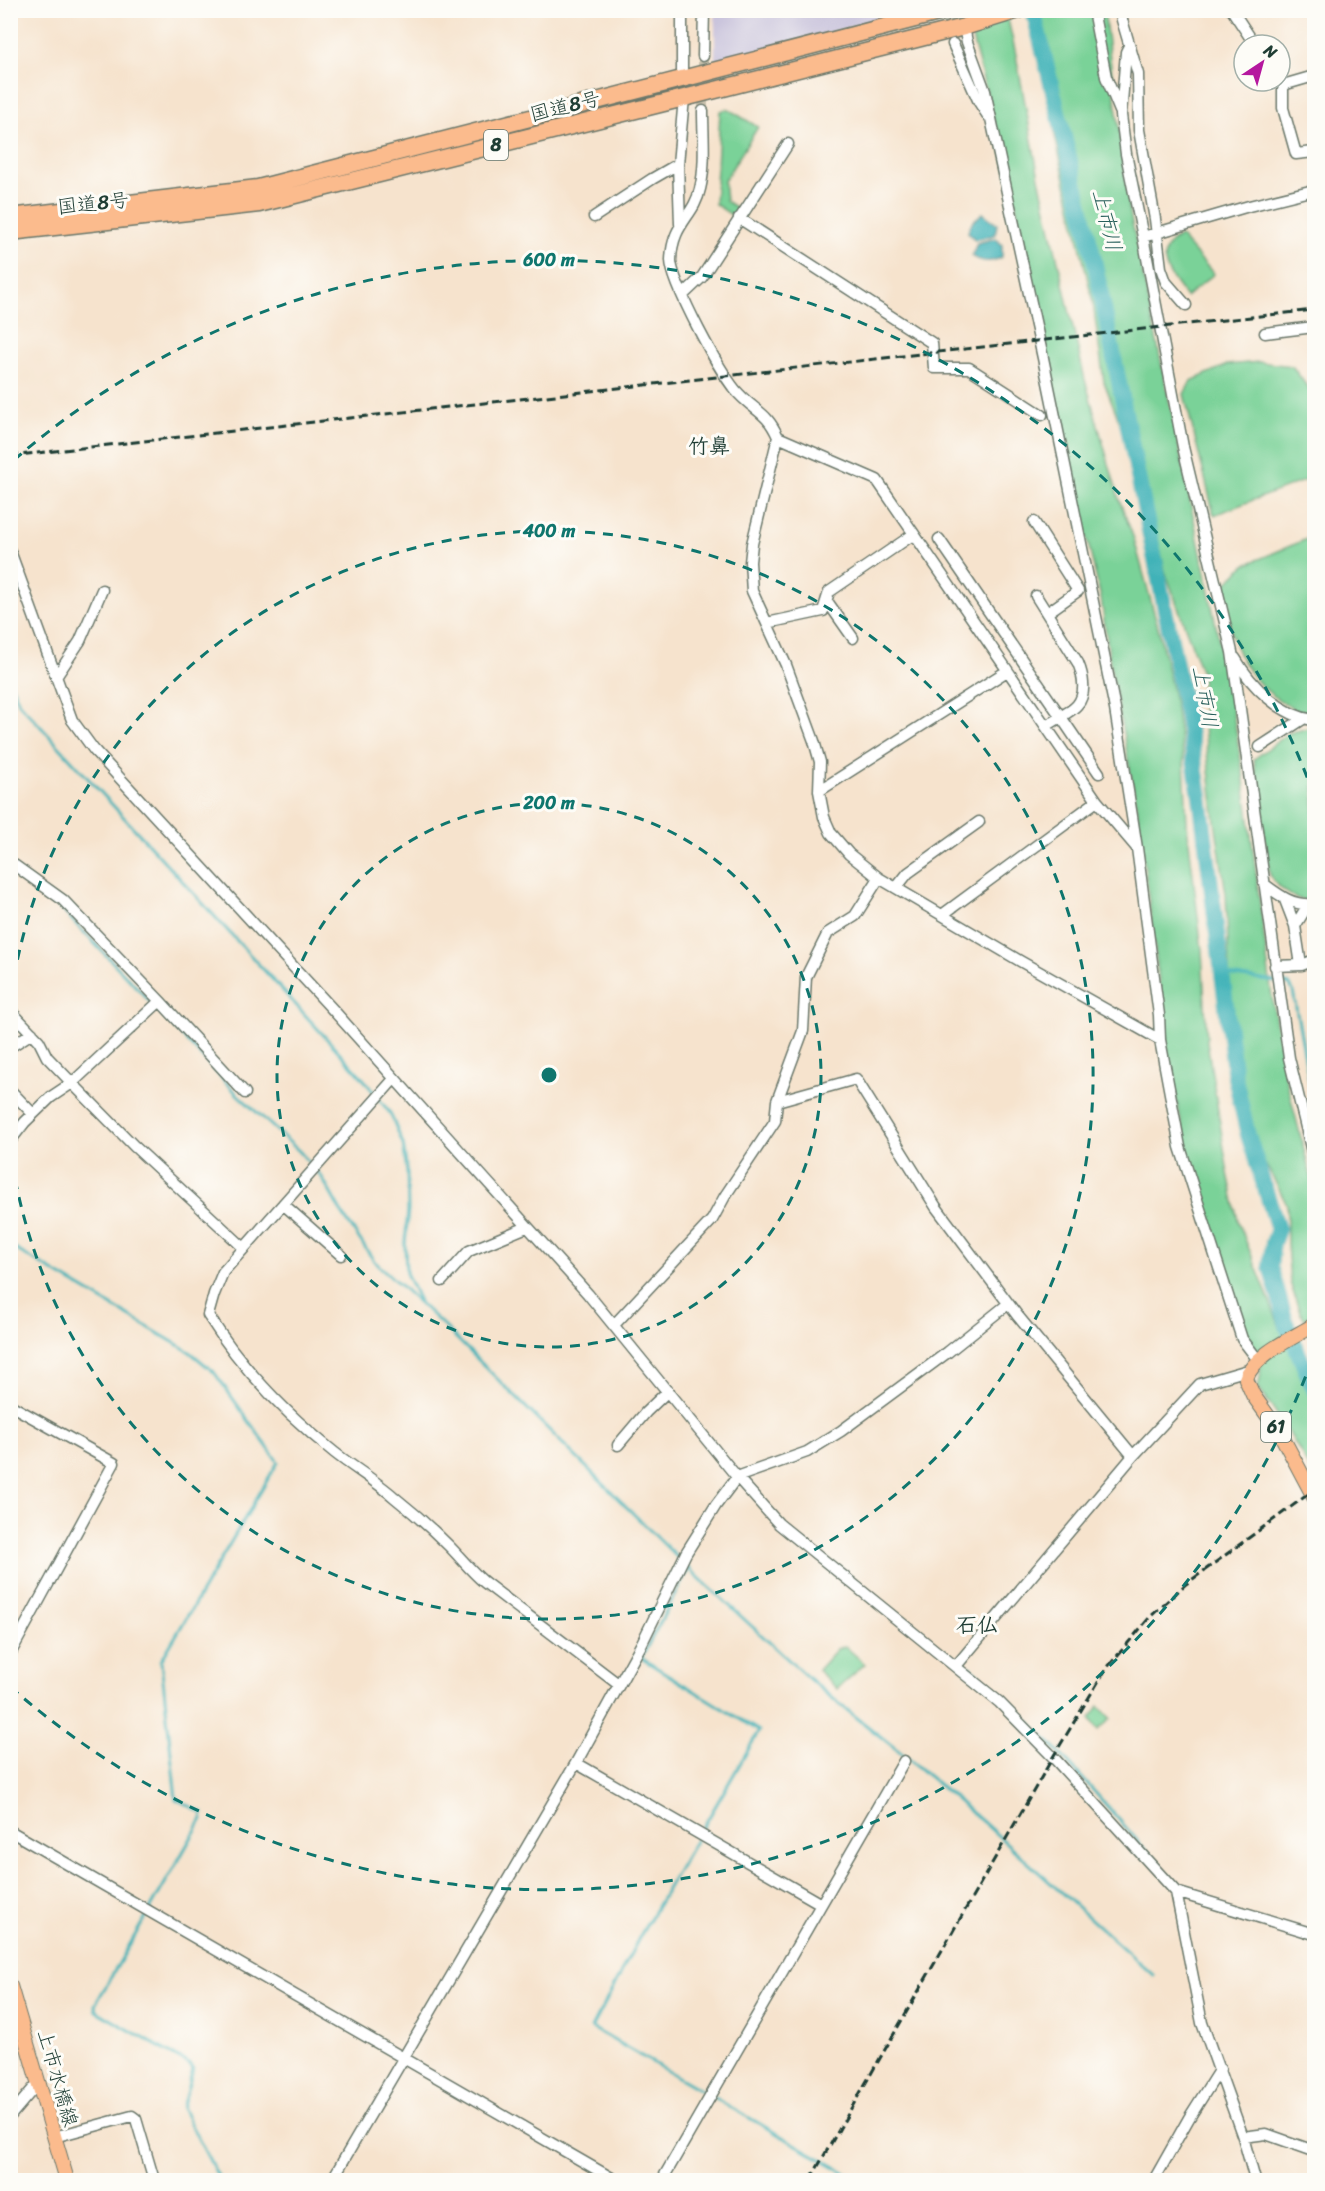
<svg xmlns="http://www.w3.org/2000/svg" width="1325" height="2191" viewBox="0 0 1325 2191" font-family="Sriracha,'Klee One',sans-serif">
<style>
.industrial{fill:#c6c0da}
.green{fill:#7ad298;stroke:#4c8866;stroke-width:1.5}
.water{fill:#41b2b8;stroke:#307876;stroke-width:1.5}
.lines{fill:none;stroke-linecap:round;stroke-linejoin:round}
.stream{stroke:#41b2b8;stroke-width:3}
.river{stroke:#41b2b8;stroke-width:16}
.minor-tunnel{stroke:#cbc2ae;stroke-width:10;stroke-dasharray:10 5;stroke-linecap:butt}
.minor-casing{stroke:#6a776a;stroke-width:13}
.major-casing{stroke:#6a776a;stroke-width:16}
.highway-casing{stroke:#6a776a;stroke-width:19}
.minor{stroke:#fff;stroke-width:10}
.major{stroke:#fbbb8d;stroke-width:14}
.highway{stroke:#fbbb8d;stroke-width:16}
.rail{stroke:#1f3d34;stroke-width:3;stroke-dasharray:9 4.5;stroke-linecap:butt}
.ring{fill:none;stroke:#0f766e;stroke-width:3;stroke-dasharray:10 8}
.labels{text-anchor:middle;stroke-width:6;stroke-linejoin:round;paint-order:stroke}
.shield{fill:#fdfcf7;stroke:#62766e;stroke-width:1.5}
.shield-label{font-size:18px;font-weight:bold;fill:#1f3d34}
.street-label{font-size:20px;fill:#1f3d34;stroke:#fdfcf7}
.water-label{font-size:21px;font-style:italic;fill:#29605c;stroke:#fdfcf7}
.neighbourhood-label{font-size:21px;font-weight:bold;fill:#1f3d34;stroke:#fdfcf7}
.centre{fill:#0f766e;stroke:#fdfcf7;stroke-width:3}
.ring-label{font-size:18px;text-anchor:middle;font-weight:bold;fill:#0f766e;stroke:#fdfcf7;stroke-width:6;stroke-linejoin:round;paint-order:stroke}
</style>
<rect width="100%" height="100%" fill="#fdfcf7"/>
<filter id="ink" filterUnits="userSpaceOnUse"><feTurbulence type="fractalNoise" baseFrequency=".0167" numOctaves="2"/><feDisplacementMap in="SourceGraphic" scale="12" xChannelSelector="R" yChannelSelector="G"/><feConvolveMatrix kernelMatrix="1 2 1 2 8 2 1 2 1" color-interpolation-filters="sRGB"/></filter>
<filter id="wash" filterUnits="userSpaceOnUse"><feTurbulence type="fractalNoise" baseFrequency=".008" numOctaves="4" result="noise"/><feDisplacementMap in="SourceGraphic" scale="24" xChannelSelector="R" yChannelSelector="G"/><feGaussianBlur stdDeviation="1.35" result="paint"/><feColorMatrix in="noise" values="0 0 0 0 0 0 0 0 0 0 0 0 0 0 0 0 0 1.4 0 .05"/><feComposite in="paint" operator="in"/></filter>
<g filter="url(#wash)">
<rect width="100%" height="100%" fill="#f6e3cd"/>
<path class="industrial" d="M715,11V10L912,11L715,62Z"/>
<path class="green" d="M965,11H1006L1015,50L1039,178L1085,380L1119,499L1134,539L1158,627L1174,697L1184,760L1187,825L1202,950L1207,1042L1228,1173L1238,1221L1283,1335L1314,1399V1478C1298,1446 1280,1416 1258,1388C1265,1361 1258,1352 1242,1331L1191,1168L1170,1069L1137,807L1111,669L1101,598L1054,399L1016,205Z
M1036,11H1104L1129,208L1229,688L1243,773L1272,997L1284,1071L1314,1189V1314L1305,1319L1300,1313L1290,1282L1287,1244V1205L1270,1172L1240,1125L1235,1035L1230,994L1226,894L1215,822L1203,719L1202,674L1165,571L1146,490L1104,382L1093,303L1055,136L1049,45Z
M728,109L758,127L724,181L726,201L741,211L736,218L715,204L720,111Z
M1180,236L1214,274L1186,297C1171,277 1149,253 1180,236Z
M1259,362L1292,366L1314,396V477L1214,515L1184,394L1191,381L1227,365Z
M1314,536V716C1305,716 1297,710 1289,706C1238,677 1233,640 1220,589L1245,565Z
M1308,728H1314V900C1297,904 1278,888 1270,875L1254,759L1289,733Z
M845,1646L865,1664L837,1689L818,1670L838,1648Z
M1099,1706L1111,1719L1098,1730L1090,1719Z"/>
<path class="water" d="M983,213L997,224L995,235L975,240L968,232L972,222Z
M996,238L1002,245V257C991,263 982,263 972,256L977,243Z"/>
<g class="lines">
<path class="stream" d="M10,246L16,277L10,304
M10,681L19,703L361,1076L390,1113L403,1144L407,1172L408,1210L405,1245L406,1273L419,1301
M48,895L125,975L238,1095L299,1151L321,1176L340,1210L374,1261L443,1325L680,1560
M1221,974L1276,982
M1282,983L1290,985L1293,991L1314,1108
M10,1246L190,1352L214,1372L278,1462L161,1661L176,1799L203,1813L202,1819L95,2005L96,2011L189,2064L193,2069L182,2108L220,2180
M685,1565L817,1686L905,1756L984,1823L1153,1975
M688,1570L641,1658L759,1731L640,1936L592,2028L858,2180
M970,1667C1040,1727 1099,1796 1159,1866"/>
<path class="river" d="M1033,10L1094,259L1187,718L1200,796L1235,1078L1248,1135L1278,1229L1273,1243L1270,1266L1288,1329L1314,1389"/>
</g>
</g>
<g filter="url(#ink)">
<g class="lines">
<path class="minor-tunnel" d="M703,56V111"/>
<defs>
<path id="minor" d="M682,10V80
M1093,10L1106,77L1120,111
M1121,10L1122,20L1138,74L1139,130L1155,219L1161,268L1166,282L1186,305
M1232,10L1255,45
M964,27L967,42L985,91L1043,358L1115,709L1137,848L1159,1015L1160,1040L1180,1147L1242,1339L1258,1360
M953,44L979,102L988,116
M1129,46L1126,52L1121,115L1126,154L1143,237
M703,56L704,10
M1279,81L1283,85L1314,76
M1283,85V108L1296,154L1314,152
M703,111C703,136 706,165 700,189C694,217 672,223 671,260C671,282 722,378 739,394C756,412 767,412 778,437L752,544L750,562L752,591L786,665L814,741L820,762L819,791L824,817L831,833L849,854L879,878L1020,961L1160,1040
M1314,190L1249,206L1143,237L1183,447L1232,652L1289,1058L1314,1160
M594,217L652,179L678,164
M739,218L932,343L934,368H969L1042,415
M680,224L678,164L684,98
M683,295L702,277L788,144
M1265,333L1314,327
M778,437L877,480L1097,801L1136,847
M1034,522L1078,591L1047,613
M939,539L1061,717L1046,726
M10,551L72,720L94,750L335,1012L588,1294L737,1477L779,1524L999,1702L1053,1757L1176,1892L1202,2023L1243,2137L1255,2180
M1036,596L1078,663C1083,675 1087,694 1077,705C1073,710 1066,713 1061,717L1099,773
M827,601L853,638
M767,623L823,611L829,592L914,534
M1235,658C1251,686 1281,716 1314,720
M56,677L80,641L102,590
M1260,747L1303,719
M819,791L1007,671
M10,862L63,900L160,1001L72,1083L51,1097L25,1122L10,1141
M1264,884C1280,896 1293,906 1314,904
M896,888L908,873L979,822
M1285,900L1295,926L1308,905
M942,915L1097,801
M1295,926L1301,965
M1275,966L1302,965L1314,960
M160,1001L245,1093
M10,1010L39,1041L47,1057L72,1083L134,1146L244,1248
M10,1047L32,1033
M394,1079L223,1272L214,1294L208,1315C241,1367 287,1415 335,1453C354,1468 376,1481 394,1497C413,1512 432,1529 449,1546C461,1558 471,1571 484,1582L618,1684
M10,1090L33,1114
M777,1101L856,1079L936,1207L1017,1315L1133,1456
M283,1204L341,1255
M442,1281L469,1251L527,1227
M614,1325L712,1220L725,1196L775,1121L777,1101L803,1031L806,977L828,933L855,916L879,878
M10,1405L114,1463L10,1654
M618,1445L646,1412L668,1391
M956,1666L1133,1456L1200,1384L1248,1370
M576,1763L821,1904
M10,1831L615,2180
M1176,1892L1314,1934
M10,2116L39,2082
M54,2137L132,2116L136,2119L154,2180
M1243,2137L1266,2134L1314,2151
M332,2180L576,1763L641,1645L686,1553L716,1505L737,1477L807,1452L841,1431L948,1352L1008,1304
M662,2180L904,1761
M1154,2180L1189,2118L1220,2069"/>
<path id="major" d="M1314,1325C1293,1338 1253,1355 1246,1379L1253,1395L1280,1433L1314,1497
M10,1986L67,2180"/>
<path id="highway" d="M10,217L258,188L950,10
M10,232L259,204L684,98L964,27L1019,10"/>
</defs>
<use href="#minor" class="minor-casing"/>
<use href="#major" class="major-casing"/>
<use href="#highway" class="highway-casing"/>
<use href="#minor" class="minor"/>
<use href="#major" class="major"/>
<use href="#highway" class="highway"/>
<path class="rail" d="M10,456L1314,310
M810,2180L1053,1757L1106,1669L1150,1617L1186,1584L1314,1490"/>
</g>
</g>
<g class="ring">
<circle cx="549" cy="1075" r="272"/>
<path d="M11 995A544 544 0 1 1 11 1155"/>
<path d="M1312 1360A815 815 0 0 1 14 1690M14 460A815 815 0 0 1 1312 790"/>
</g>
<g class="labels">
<g class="shield">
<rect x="484" y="130" width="24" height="30" rx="4.5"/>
<rect x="1261" y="1412" width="30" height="30" rx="4.5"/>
</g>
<g class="shield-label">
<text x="496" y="151">8</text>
<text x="1276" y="1433">61</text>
</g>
<g class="street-label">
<text transform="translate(565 106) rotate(-14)" y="7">国道8号</text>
<text transform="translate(93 203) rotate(-6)" y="7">国道8号</text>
<text transform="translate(58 2078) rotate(74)" y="7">上市水橋線</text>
</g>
<g class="water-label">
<text transform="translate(1107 220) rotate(76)" y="7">上市川</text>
<text transform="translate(1205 697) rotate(80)" y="7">上市川</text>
</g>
<g class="neighbourhood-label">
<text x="709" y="453">竹鼻</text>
<text x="977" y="1632">石仏</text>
</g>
</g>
<circle cx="549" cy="1075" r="9" class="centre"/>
<g class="ring-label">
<text x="549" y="266">600 m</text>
<text x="549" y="537">400 m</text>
<text x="549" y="809">200 m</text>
</g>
<rect width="1325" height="2191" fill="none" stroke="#fdfcf7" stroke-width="36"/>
<g transform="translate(1262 63) rotate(36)"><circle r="28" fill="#fdfcf7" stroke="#a4b0a9" stroke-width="1.5"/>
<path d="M0-4.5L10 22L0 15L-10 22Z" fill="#b5179e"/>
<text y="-9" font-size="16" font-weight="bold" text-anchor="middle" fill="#1f3d34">N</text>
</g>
</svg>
